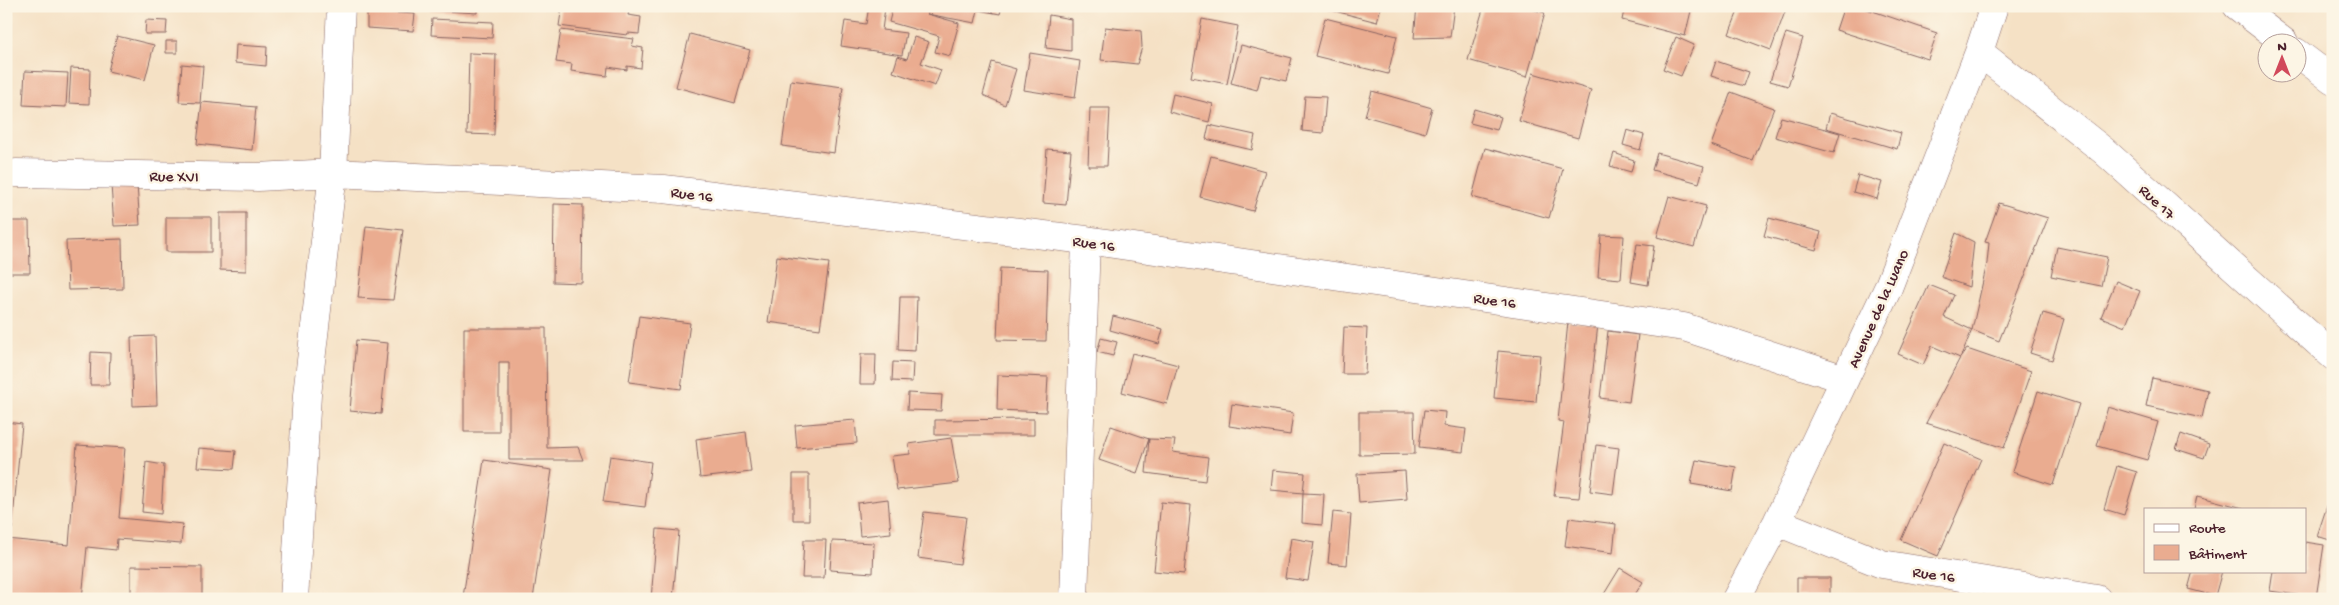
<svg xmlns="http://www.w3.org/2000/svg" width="2339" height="605" viewBox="0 0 2339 605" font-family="'Gochi Hand',sans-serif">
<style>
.building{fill:#eaac90}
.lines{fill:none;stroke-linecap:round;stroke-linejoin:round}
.street-casing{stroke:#866361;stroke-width:29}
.street{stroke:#fff;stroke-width:28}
.labels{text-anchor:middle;stroke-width:5;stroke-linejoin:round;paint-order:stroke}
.street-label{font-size:16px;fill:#4a1f2b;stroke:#fcf5e5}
</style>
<rect width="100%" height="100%" fill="#fcf5e5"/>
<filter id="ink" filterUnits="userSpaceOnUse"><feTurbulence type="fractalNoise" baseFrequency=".02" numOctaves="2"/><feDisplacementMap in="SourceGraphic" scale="10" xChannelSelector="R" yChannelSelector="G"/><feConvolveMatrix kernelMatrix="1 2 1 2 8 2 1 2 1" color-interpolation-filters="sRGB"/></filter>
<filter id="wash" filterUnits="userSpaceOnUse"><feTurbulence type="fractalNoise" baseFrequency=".0096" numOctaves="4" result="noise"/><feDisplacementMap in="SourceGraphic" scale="20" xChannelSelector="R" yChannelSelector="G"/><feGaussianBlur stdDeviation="1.12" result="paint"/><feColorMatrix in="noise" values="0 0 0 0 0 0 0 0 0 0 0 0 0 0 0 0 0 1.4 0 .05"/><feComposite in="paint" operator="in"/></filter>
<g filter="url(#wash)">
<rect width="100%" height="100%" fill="#f5e1c5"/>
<g id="blocks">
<path class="building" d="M414,6H477V13L414,9Z
M562,6H630L628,15L641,17L639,34L628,33L627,35L559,26Z
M869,6L885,8L882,30L906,33L902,55L841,46L845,21L866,24Z
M893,6H1002L1000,14L978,10L975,23L927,14L959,23L950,56L935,52L939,36L889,22Z
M1328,6H1381L1377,22L1327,9Z
M1417,6H1454L1450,37L1414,38Z
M1484,6H1522L1545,13L1527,77L1468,60Z
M1625,6H1671L1691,11L1685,36L1622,20Z
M1740,6H1777L1786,9L1771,50L1729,34Z
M1844,6H1858L1937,33L1928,59L1836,30Z
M367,11L415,14L413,31L367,28Z
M1049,15L1071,19V51L1046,48Z
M1325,18L1397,36L1388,74L1315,56Z
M432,19L493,22L492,38L431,35Z
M1202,19L1238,26L1227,84L1191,77Z
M146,20L167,21L166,34H145Z
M1105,27L1141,31L1142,47L1137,64L1101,60Z
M561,30L634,39L632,46L643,48L641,68L627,66V70L608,67L607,76L571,71L572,64L556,62Z
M1786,33L1803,38L1788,86L1770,81Z
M690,34L750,50L735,103L676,87Z
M117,36L154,45L145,80L108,71Z
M914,37L929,42L921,63L941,70L935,86L893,72L898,56L907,59Z
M1676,37L1694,45L1681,76L1663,69Z
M166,41H177V53H166Z
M236,45L267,47L266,66L235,63Z
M1241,45L1292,58L1286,81L1261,75L1257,90L1231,83Z
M469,53L496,54L494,135L467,134Z
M1030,53L1080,61L1075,98L1024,90Z
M1716,61L1749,72L1744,86L1711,76Z
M992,62L1016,69L1005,105L983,95Z
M182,64L203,66L200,103L179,102Z
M71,68L90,69L89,104L69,103Z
M25,71L68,73L66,107L23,105Z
M1533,73L1591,90L1578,138L1519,121Z
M791,80L843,87L834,153L782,146Z
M1372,91L1432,108L1425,133L1365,116Z
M1731,92L1774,108L1753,161L1711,145Z
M1173,94L1213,104L1209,122L1169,112Z
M1305,96L1326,97L1323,133L1302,131Z
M202,102L256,107L252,150L197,144Z
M1090,108H1110L1107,166H1088Z
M1474,109L1501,117L1497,130L1470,123Z
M1830,113L1901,133L1897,149L1826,128Z
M1781,117L1840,133L1834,153L1775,137Z
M1209,125L1255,135L1252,150L1206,139Z
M1627,130L1644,135L1640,150L1623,145Z
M1485,148L1563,169L1549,218L1472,197Z
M1047,149L1071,151L1066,205L1043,203Z
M1614,153L1634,160L1631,172L1610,166Z
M1657,153L1704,166L1699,183L1652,170Z
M1211,156L1265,171L1253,211L1200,197Z
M1858,175L1882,182L1877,199L1853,192Z
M111,185H137L140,225L114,226Z
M1669,196L1706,206L1694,247L1657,237Z
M1999,203L2048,218L1999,341L1972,330L1987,263L1989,243L1985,242Z
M554,204L583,205L582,283L553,282Z
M220,213H246V271L220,270Z
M166,217H211V252H166Z
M1769,218L1821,232L1816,250L1764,236Z
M9,221H29L30,273H10Z
M366,226L403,230L393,300L358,298Z
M1956,233L1974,242L1969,287L1941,277Z
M1601,235L1624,236L1621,279L1598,277Z
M122,239L123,289L68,290L66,241Z
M1637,244L1654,246L1648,285L1631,282Z
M2057,247L2107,257L2101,286L2051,276Z
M777,256L829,263L820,329L768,322Z
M1000,268L1048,270L1046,341L997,340Z
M2116,281L2140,291L2125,327L2101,317Z
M1929,285L1954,295L1944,317L1972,330L1960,358L1967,349L2031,371L2004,448L1926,423L1960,358L1932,346L1923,365L1898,354Z
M900,297H917L915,351L898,350Z
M2043,313L2064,319L2052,360L2030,353Z
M639,316L690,323L681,389L629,382Z
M1113,316L1163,329L1159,344L1110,330Z
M1568,322L1598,324L1579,498L1554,496L1564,422L1558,421Z
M1344,327L1367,328L1365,374H1342Z
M464,328H546L547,448L578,447L583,460H509V362H499V432H464Z
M1608,331L1638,335L1629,402L1600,398Z
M155,336L157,405L133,406L131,337Z
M1101,338L1117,342L1113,356L1097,352Z
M356,340L388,343L381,414L350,411Z
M1498,351L1540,355L1536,402L1494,398Z
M91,352L110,353L109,385H90Z
M1132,353L1178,365L1167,404L1122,392Z
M861,354H876L875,384H860Z
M893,362L913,363L912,382L892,381Z
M998,375L1048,377L1046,412L997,410Z
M2152,378L2208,390L2202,418L2146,406Z
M2038,391L2079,404L2053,485L2012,472Z
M908,393L942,395L941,411L907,410Z
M1232,404L1293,413L1290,435L1229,426Z
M2108,407L2158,422L2147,460L2097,446Z
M1424,410L1445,412L1444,426L1466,429L1463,452L1419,447Z
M1359,412H1414L1415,454L1359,455Z
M1034,419V435H935V420Z
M855,420L857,443L797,448L795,425Z
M6,422L22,424L12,529H6Z
M1111,426L1149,439L1137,473L1099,460Z
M746,432L751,472L700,478L696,439Z
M2181,434L2209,444L2204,458L2176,449Z
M951,438L959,483L897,490L892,456L910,454L909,444Z
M1149,439L1175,440L1173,452L1208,457L1205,481L1146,473Z
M1944,443L1981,459L1938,556L1901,540Z
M77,445L125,448L119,518L183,524L181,544L117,539L116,550L87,547L82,599H6V539L69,545Z
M1596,445L1619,448L1613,494L1590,491Z
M199,448L236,451L234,469L197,467Z
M610,456L651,462L645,507L603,502Z
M484,460L552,470L533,599H477L463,597Z
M1696,460L1736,467L1732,491L1691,484Z
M146,462L164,465L161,514L142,512Z
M2117,466L2137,472L2124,515L2104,509Z
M1273,470L1305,473L1303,493L1271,490Z
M1405,471L1407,499L1359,503L1357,474Z
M793,474H809V520H793Z
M2332,491H2333V541L2317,536Z
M1303,493L1324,494L1322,525L1302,523Z
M2197,496L2243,508V509H2194Z
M888,499L891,533L860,536L857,503Z
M1161,502L1191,505L1184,574L1154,571Z
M924,512L966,517L960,564L918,558Z
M1333,512L1351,514L1347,565L1328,563Z
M1569,518L1616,524L1613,553L1565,546Z
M657,529L679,531L673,599H651Z
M1291,538L1314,542L1308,581L1285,578Z
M804,540H826L824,578H802Z
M832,541L874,543L873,573L830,570Z
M2305,542L2324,545L2316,598L2270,591L2273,571H2305Z
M131,566L202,567V599H131Z
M1620,568L1643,582L1632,599H1601Z
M2193,571H2222L2215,596L2188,589Z
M1797,578H1830V595H1797Z"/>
</g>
</g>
<g filter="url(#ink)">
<use href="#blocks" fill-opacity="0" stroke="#866361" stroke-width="1"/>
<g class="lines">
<defs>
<path id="street" d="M2237,6L2284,42
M1979,52L2104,151L2333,356
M2296,52L2333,80
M16,173L258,177L333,173L664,189L1086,240L1684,327L1845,379
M1777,522L1882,564L2097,599
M294,599L307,395L333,173L341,6
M1074,599L1086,240
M1736,599L1777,522L1888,288L1979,52L1994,6"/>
</defs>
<use href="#street" class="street-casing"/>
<use href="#street" class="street"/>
</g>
</g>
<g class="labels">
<g class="street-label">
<text transform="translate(174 175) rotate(1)" y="6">Rue XVI</text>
<text transform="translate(692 193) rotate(7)" y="6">Rue 16</text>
<text transform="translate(2158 201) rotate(43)" y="6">Rue 17</text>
<text transform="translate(1094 242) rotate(8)" y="6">Rue 16</text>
<text transform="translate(1495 299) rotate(8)" y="6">Rue 16</text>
<text transform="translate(1877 308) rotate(-66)" y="6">Avenue de la Luano</text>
<text transform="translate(1934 573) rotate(8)" y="6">Rue 16</text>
</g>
</g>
<rect width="2339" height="605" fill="none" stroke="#fcf5e5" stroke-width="25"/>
<rect x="2144" y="508" width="162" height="65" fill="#fcf5e5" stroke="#b59f9b"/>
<rect x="2154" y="524" width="25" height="8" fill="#ffffff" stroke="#b59f9b"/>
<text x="2189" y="532" font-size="15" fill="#4a1f2b">Route</text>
<rect x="2154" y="545" width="25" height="15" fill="#eaac90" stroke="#b59f9b"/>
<text x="2189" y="558" font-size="15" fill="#4a1f2b">Bâtiment</text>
<g transform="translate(2282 58)"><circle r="24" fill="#fcf5e5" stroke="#b59f9b"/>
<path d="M0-4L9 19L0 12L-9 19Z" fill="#d1495b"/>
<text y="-8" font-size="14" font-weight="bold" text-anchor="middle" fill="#4a1f2b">N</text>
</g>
</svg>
